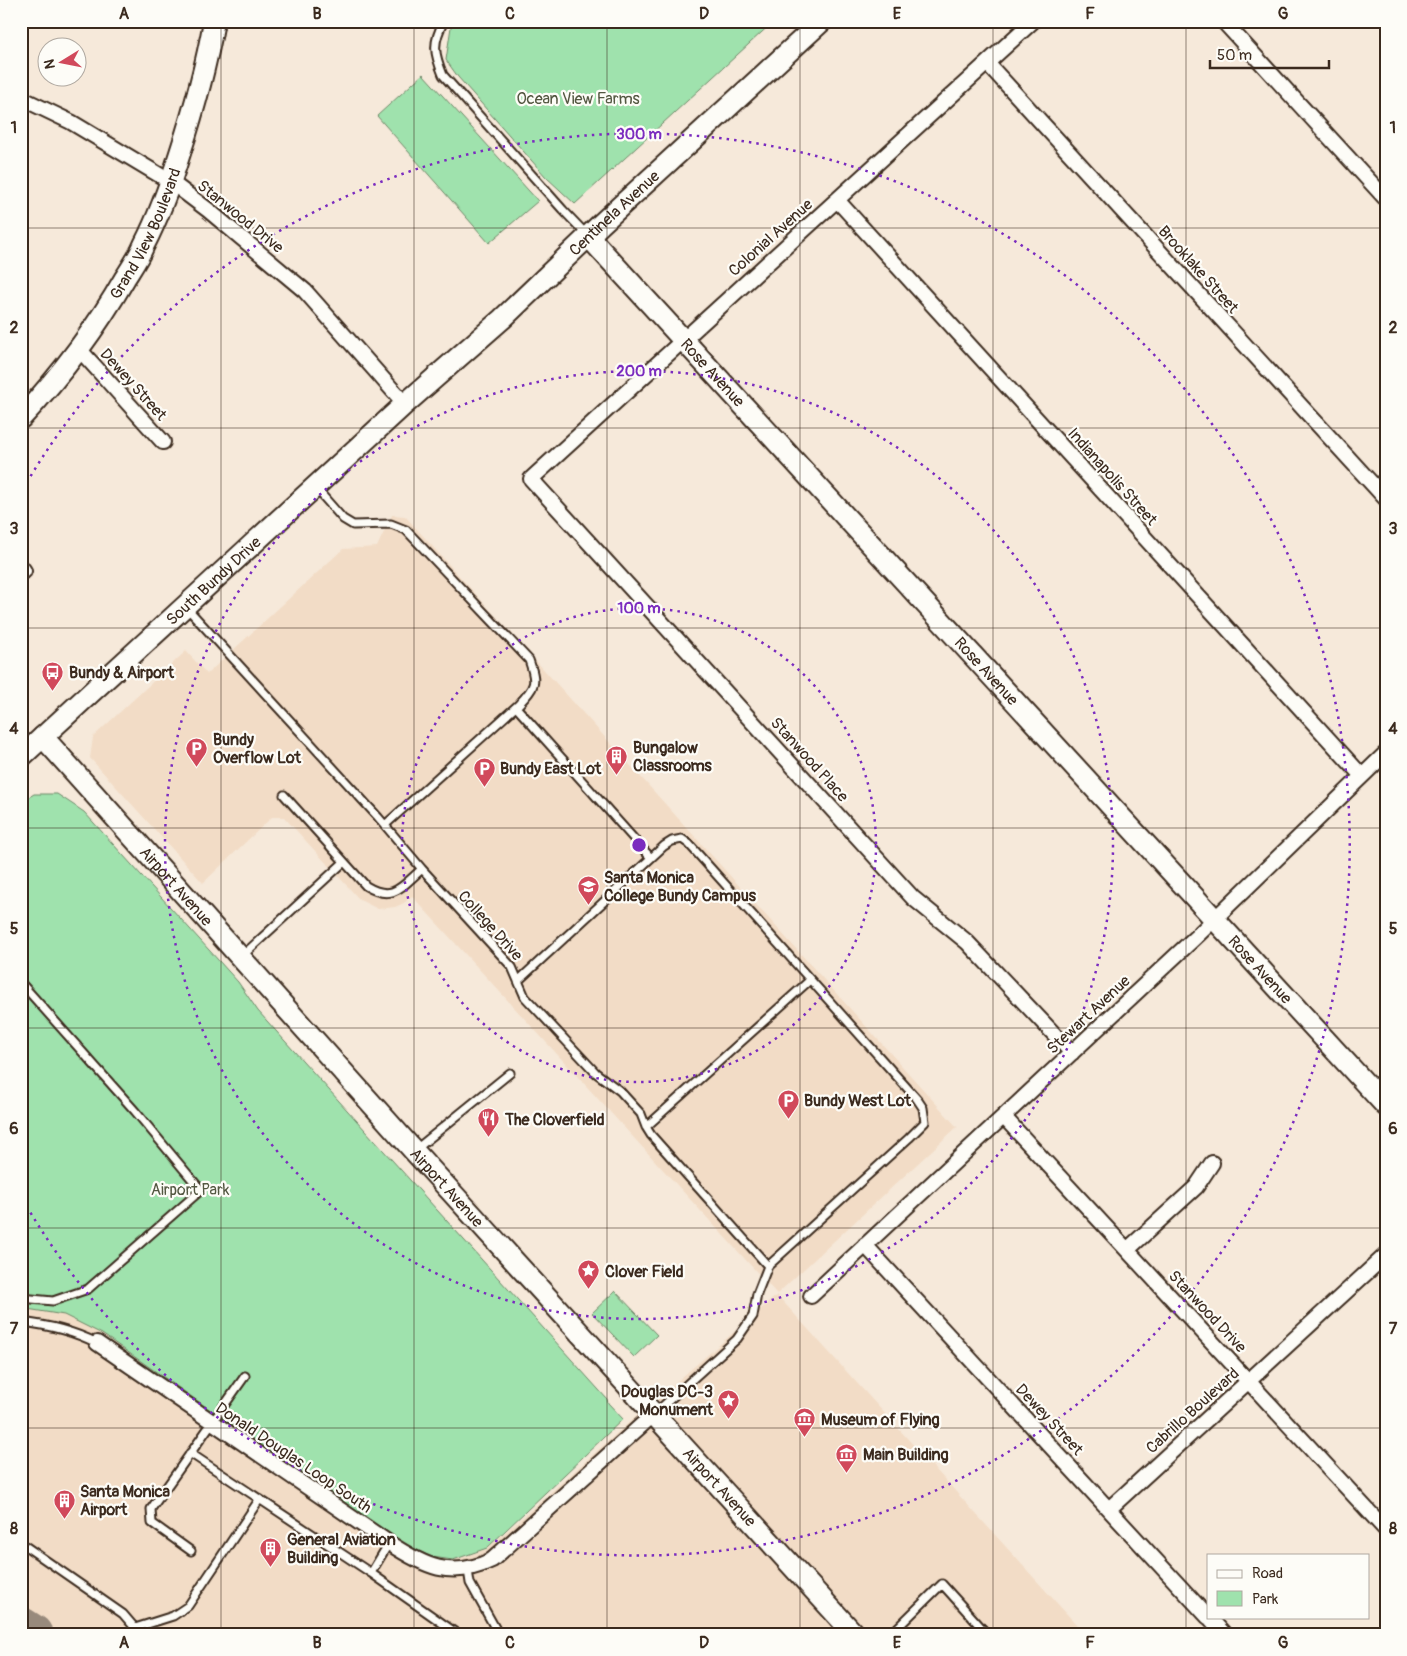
<svg xmlns="http://www.w3.org/2000/svg" width="1407" height="1656" viewBox="0 0 1407 1656" font-family="Pangolin,sans-serif">
<style>
.built{fill:#f2dcc6}
.green{fill:#9fe2ad;stroke:#6d8666}
.lines{fill:none;stroke-linecap:round;stroke-linejoin:round}
.taxiway{stroke:#988a7c;stroke-width:42}
.lane-casing{stroke:#3b2a1e;stroke-width:11}
.street-casing{stroke:#3b2a1e;stroke-width:18}
.secondary-casing{stroke:#3b2a1e;stroke-width:24}
.lane{stroke:#fdfcf7;stroke-width:7}
.street{stroke:#fdfcf7;stroke-width:14}
.secondary{stroke:#fdfcf7;stroke-width:20}
.grid{fill:none;stroke:#3b2a1e;stroke-width:1;stroke-opacity:0.55}
.ring{fill:none;stroke:#7b2cbf;stroke-width:2.5;stroke-dasharray:2.5 5}
.labels{text-anchor:middle;stroke-width:4.5;stroke-linejoin:round;paint-order:stroke}
.park-label{font-size:16px;fill:#545842;stroke:#fdfcf7}
.street-label{font-size:16px;fill:#3b2a1e;stroke:#fdfcf7}
.poi-label{font-size:16px;font-weight:bold;fill:#3b2a1e;stroke:#fdfcf7;text-anchor:start}
.centre{fill:#7b2cbf;stroke:#fdfcf7;stroke-width:2.5}
.ring-label{font-size:15px;text-anchor:middle;font-weight:bold;fill:#7b2cbf;stroke:#fdfcf7;stroke-width:4.5;stroke-linejoin:round;paint-order:stroke}
.neatline{fill:none;stroke:#3b2a1e;stroke-width:2}
.grid-label{font-size:16px;text-anchor:middle;font-weight:bold;fill:#3b2a1e}
</style>
<rect width="100%" height="100%" fill="#f6e9da"/>
<filter id="ink" filterUnits="userSpaceOnUse"><feTurbulence type="fractalNoise" baseFrequency=".02" numOctaves="2"/><feDisplacementMap in="SourceGraphic" scale="10" xChannelSelector="R" yChannelSelector="G"/><feConvolveMatrix kernelMatrix="1 2 1 2 8 2 1 2 1" color-interpolation-filters="sRGB"/></filter>
<g filter="url(#ink)">
<path class="built" d="M392,515L405,516L957,1127L777,1294L412,896L404,903L395,907L378,909L360,900L284,817H272L203,883L90,758L93,737L186,651L207,674L343,549L377,547Z
M777,1295L1086,1635H21V1308L64,1315L102,1334L399,1542L431,1557L453,1560L465,1557L488,1548L623,1428Z"/>
<path class="green" d="M456,21H774L575,204L546,177L458,77L446,60L451,27Z
M423,74L538,201L489,243L377,116Z
M34,794H57L84,812L238,982L258,1011L607,1399L608,1403L623,1419L487,1548L453,1560L432,1557L399,1542L102,1334L64,1315L21,1308V802Z
M615,1291L657,1335L634,1357L592,1313Z"/>
<g class="lines">
<path class="taxiway" d="M21,1628L32,1635"/>
<defs>
<path id="lane" d="M444,21C432,43 434,53 443,75L563,210L586,234
M315,487L343,519L353,525L391,524L406,530L529,660C537,683 536,686 519,704L385,825
M187,608L378,817L422,869L512,967L525,997L596,1073L620,1091L641,1114L646,1127L651,1135L768,1266
M516,707L651,858
M284,795L366,886C393,902 401,887 422,869
M241,957L344,862
M518,981L664,846L672,841L682,839L689,844L917,1099L923,1108L925,1122L909,1138L768,1266L757,1294L753,1316L737,1339L654,1414
M21,983L135,1111L201,1190L88,1289L53,1301L21,1298
M646,1127L810,980
M415,1150L510,1073
M21,1322C48,1325 73,1331 97,1343
M190,1453L371,1573
M21,1543L123,1614L135,1628V1635
M389,1543L371,1573L459,1635
M191,1551L152,1523L151,1509L245,1376
M468,1570L470,1583L499,1635
M135,1628L173,1616L188,1606L259,1500
M890,1635L942,1584L988,1635"/>
<path id="street" d="M1033,21L531,479L913,898L967,942L1072,1053
M1223,21L1386,199
M987,63L1386,499
M21,98L71,122L171,182L208,210L305,291L405,404
M837,200L1362,776
M79,349L163,442
M21,567L24,571
M1004,1117L1386,1530
M865,1245L1208,1617
M1127,1250L1196,1187L1212,1163
M811,1296L1199,934L1386,753
M97,1343L389,1543C424,1566 451,1580 492,1560L654,1414
M1109,1509L1386,1255
M1209,1617L1225,1635"/>
<g id="secondary">
<path id="s1" d="M588,236L1386,1106"/>
<path id="s2" d="M21,418C61,375 96,329 125,278C132,267 139,257 144,245C159,216 170,185 180,153C194,110 206,66 214,21"/>
<path id="s3" d="M43,737L414,1151L855,1635"/>
<path id="s4" d="M21,757L405,404L502,319L601,224L822,21"/>
</g>
</defs>
<use href="#lane" class="lane-casing"/>
<use href="#street" class="street-casing"/>
<use href="#secondary" class="secondary-casing"/>
<use href="#lane" class="lane"/>
<use href="#street" class="street"/>
<use href="#secondary" class="secondary"/>
</g>
</g>
<path class="grid" d="M221,21V1635M414,21V1635M607,21V1635M800,21V1635M993,21V1635M1186,21V1635M21,228H1386M21,428H1386M21,628H1386M21,828H1386M21,1028H1386M21,1228H1386M21,1428H1386"/>
<g class="ring">
<circle cx="639" cy="845" r="237"/>
<circle cx="639" cy="845" r="474"/>
<path d="M23 489A711 711 0 1 1 23 1200"/>
</g>
<defs>
<symbol id="bus-pin" viewBox="-11 -11 22 30"><path d="M0 17L-7.5 6A9.5 9.5 0 1 1 7.5 6Z" fill="#d1495b" stroke="#fdfcf7"/><path d="M-5-6H5V4H4V6H2V4H-2V6H-4V4H-5ZM-3.5-4V0h7V-4ZM-3.5 1.2v1.5H-2V1.2ZM2 1.2v1.5H3.5V1.2Z" fill="#fff"/></symbol>
<symbol id="parking-pin" viewBox="-11 -11 22 30"><path d="M0 17L-7.5 6A9.5 9.5 0 1 1 7.5 6Z" fill="#d1495b" stroke="#fdfcf7"/><path d="M-3.5-5.5H1a3.5 3.5 0 0 1 0 7H-1V5.5H-3.5ZM-1-3.4V-.6H.8a1.4 1.4 0 0 0 0-2.8Z" fill="#fff"/></symbol>
<symbol id="building-pin" viewBox="-11 -11 22 30"><path d="M0 17L-7.5 6A9.5 9.5 0 1 1 7.5 6Z" fill="#d1495b" stroke="#fdfcf7"/><path d="M-4-6H4V6H1V3H-1V6H-4ZM-2.5-4.3h1.7v1.8h-1.7ZM.8-4.3h1.7v1.8H.8ZM-2.5-1h1.7V.8h-1.7ZM.8-1h1.7V.8H.8Z" fill="#fff"/></symbol>
<symbol id="university-pin" viewBox="-11 -11 22 30"><path d="M0 17L-7.5 6A9.5 9.5 0 1 1 7.5 6Z" fill="#d1495b" stroke="#fdfcf7"/><path d="M0-5L7-2L0 1L-7-2ZM-4 1L0 2.5L4 1V4Q0 6-4 4Z" fill="#fff"/></symbol>
<symbol id="restaurant-pin" viewBox="-11 -11 22 30"><path d="M0 17L-7.5 6A9.5 9.5 0 1 1 7.5 6Z" fill="#d1495b" stroke="#fdfcf7"/><path d="M-5-6h1v4h1v-4h1v4h1v-4h1v5L-1.5 .5V6h-2V.5L-5-1ZM5-6V6H3V1.5H1.5Q1.5-4 5-6Z" fill="#fff"/></symbol>
<symbol id="sight-pin" viewBox="-11 -11 22 30"><path d="M0 17L-7.5 6A9.5 9.5 0 1 1 7.5 6Z" fill="#d1495b" stroke="#fdfcf7"/><path d="M0-6L1.8-2.2L6-1.7L2.9 1.2L3.7 5.4L0 3.3L-3.7 5.4L-2.9 1.2L-6-1.7L-1.8-2.2Z" fill="#fff"/></symbol>
<symbol id="museum-pin" viewBox="-11 -11 22 30"><path d="M0 17L-7.5 6A9.5 9.5 0 1 1 7.5 6Z" fill="#d1495b" stroke="#fdfcf7"/><path d="M0-6L6-3V-2H-6V-3ZM-5-1h2V3h-2ZM-1-1h2V3h-2ZM3-1h2V3H3ZM-6 4H6V6H-6Z" fill="#fff"/></symbol>
</defs>
<g fill-rule="evenodd">
<use href="#bus-pin" x="40" y="660" width="25" height="34"/>
<use href="#parking-pin" x="184" y="736" width="25" height="34"/>
<use href="#building-pin" x="604" y="744" width="25" height="34"/>
<use href="#parking-pin" x="472" y="756" width="25" height="34"/>
<use href="#university-pin" x="576" y="874" width="25" height="34"/>
<use href="#parking-pin" x="776" y="1088" width="25" height="34"/>
<use href="#restaurant-pin" x="476" y="1106" width="25" height="34"/>
<use href="#sight-pin" x="576" y="1258" width="25" height="34"/>
<use href="#sight-pin" x="716" y="1388" width="25" height="34"/>
<use href="#museum-pin" x="792" y="1406" width="25" height="34"/>
<use href="#museum-pin" x="834" y="1442" width="25" height="34"/>
<use href="#building-pin" x="52" y="1488" width="25" height="34"/>
<use href="#building-pin" x="258" y="1536" width="25" height="34"/>
</g>
<g class="labels">
<g class="park-label">
<text x="578" y="104">Ocean View Farms</text>
<text x="190" y="1195">Airport Park</text>
</g>
<g class="street-label">
<text dy="6" stroke="none"><textPath href="#s4" startOffset="805">Centinela Avenue</textPath></text>
<text transform="translate(241 216) rotate(39)" y="6">Stanwood Drive</text>
<text dy="6" stroke="none"><textPath href="#s2" startOffset="224">Grand View Boulevard</textPath></text>
<text transform="translate(770 237) rotate(-42)" y="6">Colonial Avenue</text>
<text transform="translate(1199 269) rotate(48)" y="6">Brooklake Street</text>
<text dy="6" stroke="none"><textPath href="#s1" startOffset="185">Rose Avenue</textPath></text>
<text transform="translate(134 384) rotate(48)" y="6">Dewey Street</text>
<text transform="translate(1113 476) rotate(48)" y="6">Indianapolis Street</text>
<text dy="6" stroke="none"><textPath href="#s4" startOffset="261">South Bundy Drive</textPath></text>
<text dy="6" stroke="none"><textPath href="#s1" startOffset="590">Rose Avenue</textPath></text>
<text transform="translate(810 759) rotate(48)" y="6">Stanwood Place</text>
<text dy="6" stroke="none"><textPath href="#s3" startOffset="200">Airport Avenue</textPath></text>
<text transform="translate(491 925) rotate(48)" y="6">College Drive</text>
<text dy="6" stroke="none"><textPath href="#s1" startOffset="995">Rose Avenue</textPath></text>
<text transform="translate(1088 1014) rotate(-43)" y="6">Stewart Avenue</text>
<text dy="6" stroke="none"><textPath href="#s3" startOffset="605">Airport Avenue</textPath></text>
<text transform="translate(1208 1311) rotate(47)" y="6">Stanwood Drive</text>
<text transform="translate(1192 1410) rotate(-42)" y="6">Cabrillo Boulevard</text>
<text transform="translate(1050 1419) rotate(47)" y="6">Dewey Street</text>
<text transform="translate(294 1457) rotate(34)" y="6">Donald Douglas Loop South</text>
<text dy="6" stroke="none"><textPath href="#s3" startOffset="1010">Airport Avenue</textPath></text>
</g>
<g class="poi-label">
<text x="69" y="678">Bundy &amp; Airport</text>
<text x="213" y="745">Bundy<tspan x="213" dy="18">Overflow Lot</tspan></text>
<text x="633" y="753">Bungalow<tspan x="633" dy="18">Classrooms</tspan></text>
<text x="500" y="774">Bundy East Lot</text>
<text x="604" y="883">Santa Monica<tspan x="604" dy="18">College Bundy Campus</tspan></text>
<text x="804" y="1106">Bundy West Lot</text>
<text x="505" y="1125">The Cloverfield</text>
<text x="605" y="1277">Clover Field</text>
<text x="713" y="1397" text-anchor="end">Douglas DC-3<tspan x="713" dy="18">Monument</tspan></text>
<text x="821" y="1425">Museum of Flying</text>
<text x="863" y="1460">Main Building</text>
<text x="80" y="1497">Santa Monica<tspan x="80" dy="18">Airport</tspan></text>
<text x="287" y="1545">General Aviation<tspan x="287" dy="18">Building</tspan></text>
</g>
</g>
<circle cx="639" cy="845" r="8" class="centre"/>
<g class="ring-label">
<text x="639" y="139">300 m</text>
<text x="639" y="376">200 m</text>
<text x="639" y="613">100 m</text>
</g>
<rect width="1407" height="1656" fill="none" stroke="#fdfcf7" stroke-width="55"/>
<rect x="1207" y="1554" width="162" height="65" fill="#fdfcf7" stroke="#afa8a0"/>
<rect x="1217" y="1570" width="25" height="8" fill="#fdfcf7" stroke="#afa8a0"/>
<text x="1252" y="1578" font-size="15" fill="#3b2a1e">Road</text>
<rect x="1217" y="1591" width="25" height="15" fill="#9fe2ad" stroke="#afa8a0"/>
<text x="1252" y="1604" font-size="15" fill="#3b2a1e">Park</text>
<g transform="translate(62 62) rotate(260)"><circle r="24" fill="#fdfcf7" stroke="#afa8a0"/>
<path d="M0-4L9 19L0 12L-9 19Z" fill="#d1495b"/>
<text y="-8" font-size="14" font-weight="bold" text-anchor="middle" fill="#3b2a1e">N</text>
</g>
<path d="M1210 60v8h119v-8" fill="none" stroke="#3b2a1e" stroke-width="2.5"/>
<text x="1217" y="60" font-size="15" fill="#3b2a1e" stroke="#fdfcf7" stroke-width="4" paint-order="stroke">50 m</text>
<rect x="28" y="28" width="1352" height="1600" class="neatline"/>
<g class="grid-label">
<text x="124" y="19">A</text>
<text x="317" y="19">B</text>
<text x="510" y="19">C</text>
<text x="704" y="19">D</text>
<text x="897" y="19">E</text>
<text x="1090" y="19">F</text>
<text x="1283" y="19">G</text>
<text x="14" y="133">1</text>
<text x="1393" y="133">1</text>
<text x="14" y="333">2</text>
<text x="1393" y="333">2</text>
<text x="14" y="534">3</text>
<text x="1393" y="534">3</text>
<text x="14" y="734">4</text>
<text x="1393" y="734">4</text>
<text x="14" y="934">5</text>
<text x="1393" y="934">5</text>
<text x="14" y="1134">6</text>
<text x="1393" y="1134">6</text>
<text x="14" y="1334">7</text>
<text x="1393" y="1334">7</text>
<text x="14" y="1534">8</text>
<text x="1393" y="1534">8</text>
<text x="124" y="1648">A</text>
<text x="317" y="1648">B</text>
<text x="510" y="1648">C</text>
<text x="704" y="1648">D</text>
<text x="897" y="1648">E</text>
<text x="1090" y="1648">F</text>
<text x="1283" y="1648">G</text>
</g>
</svg>
